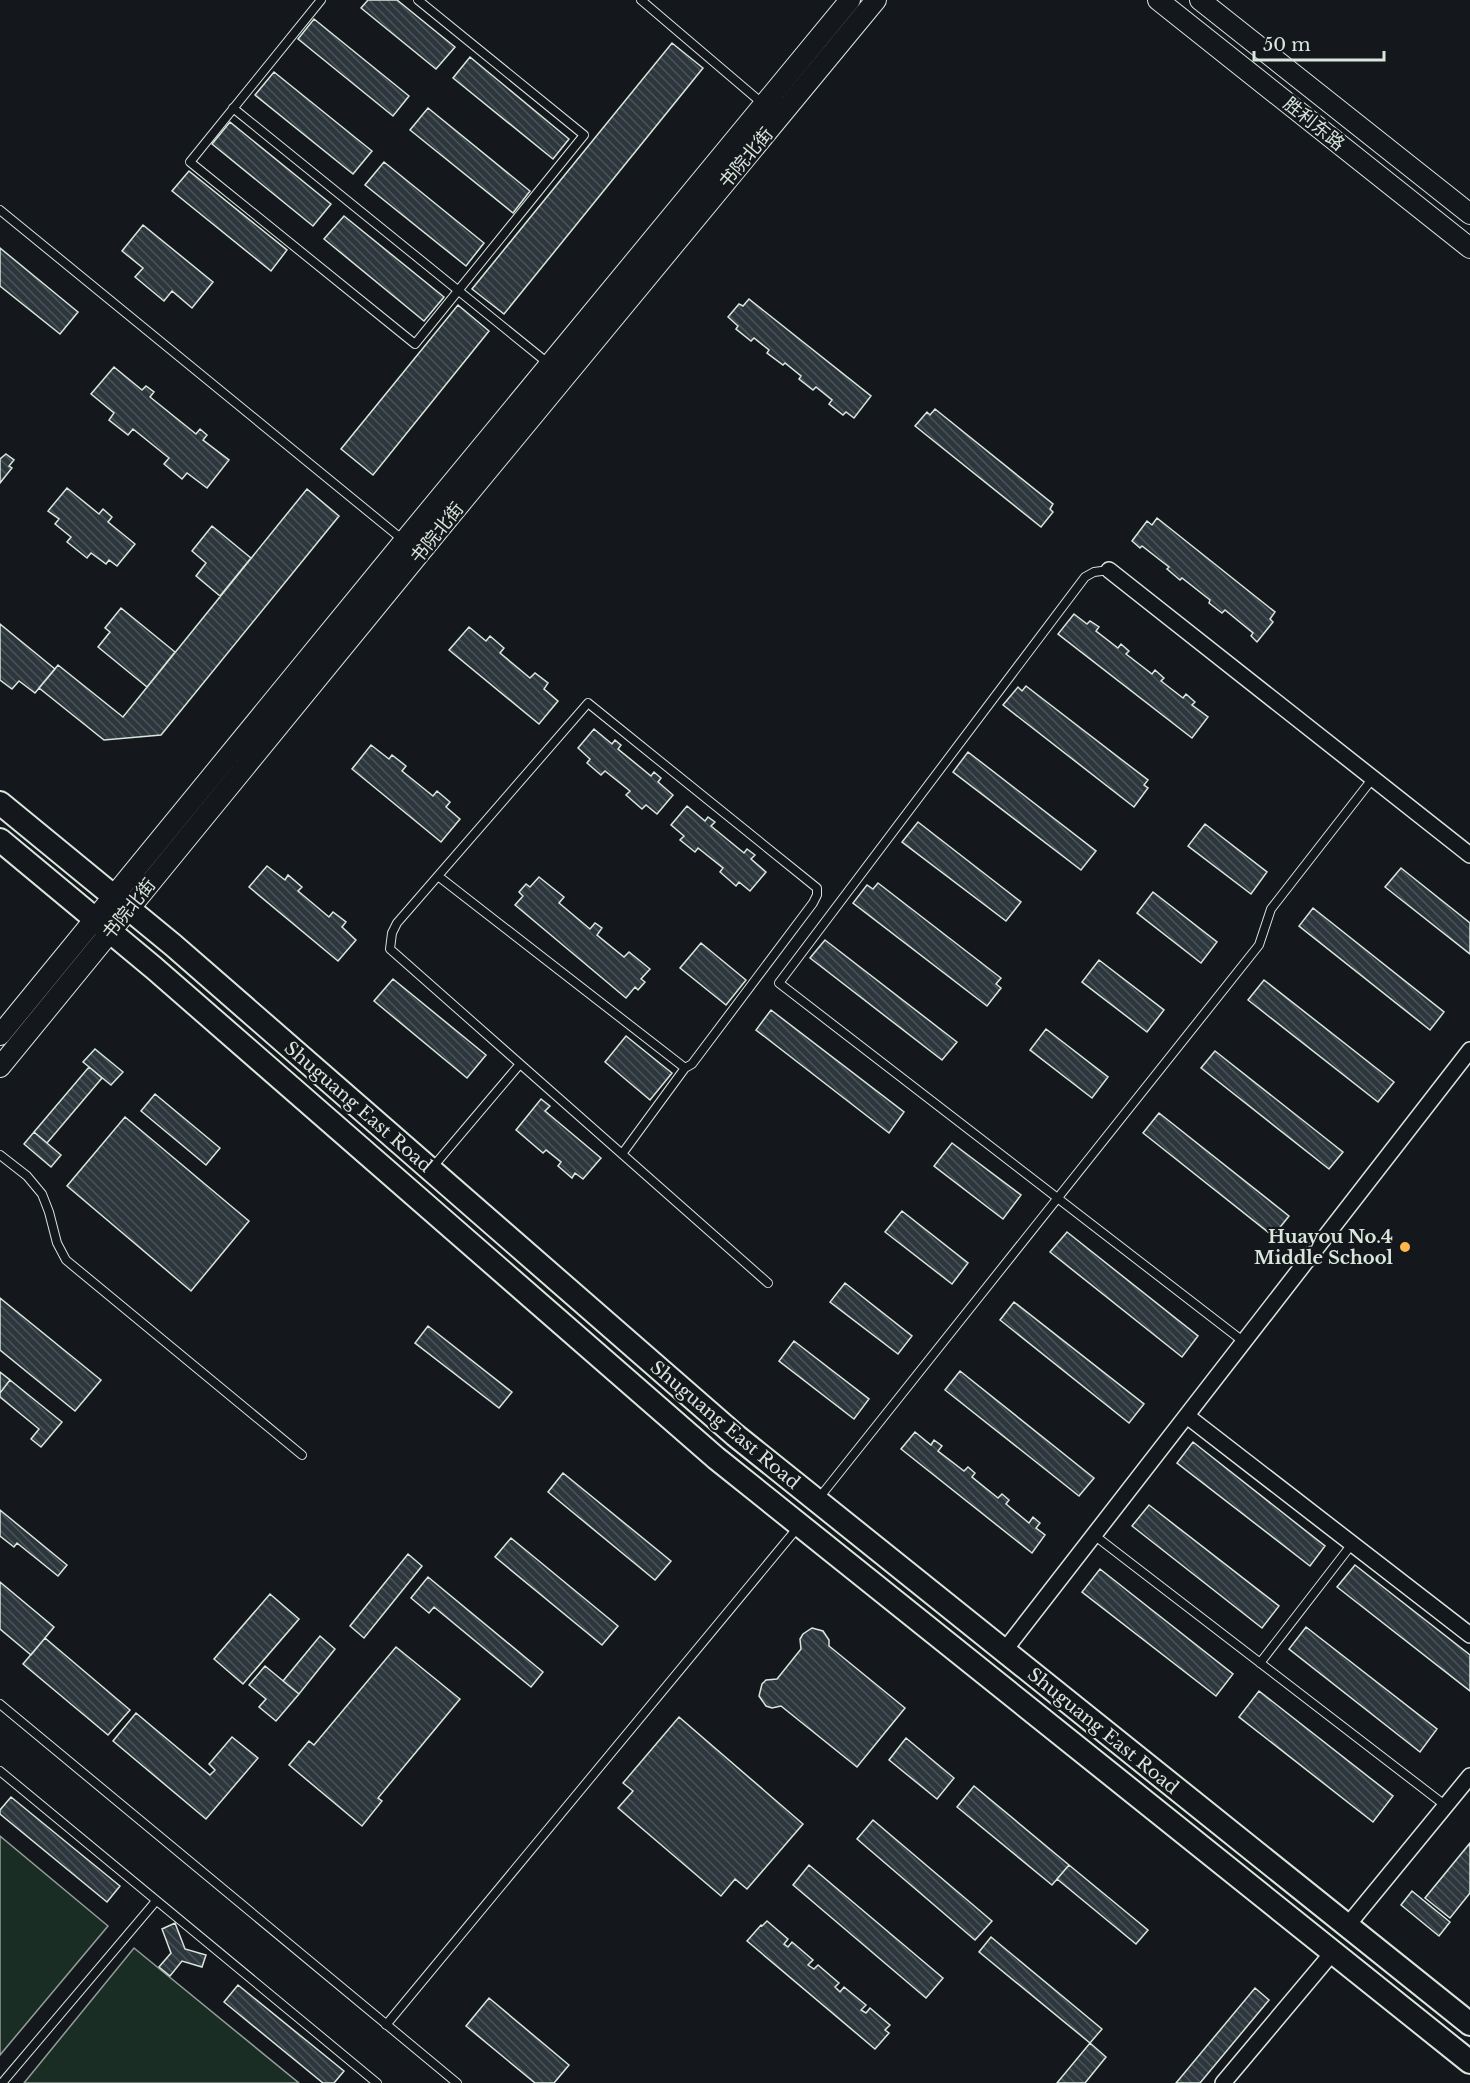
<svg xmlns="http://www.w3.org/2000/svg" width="1470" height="2083" viewBox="0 0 1470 2083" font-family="'Libre Baskerville','Noto Sans SC',serif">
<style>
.green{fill:#1a2d24;stroke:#939e99;stroke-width:1.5}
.building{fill:url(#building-back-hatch);stroke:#d8e6dc;stroke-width:1.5}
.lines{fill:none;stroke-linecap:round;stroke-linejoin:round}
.service-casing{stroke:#d8e6dc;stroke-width:10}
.minor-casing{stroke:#d8e6dc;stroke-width:18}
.tertiary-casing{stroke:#d8e6dc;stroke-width:22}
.secondary-casing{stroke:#d8e6dc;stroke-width:26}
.service{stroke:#14181c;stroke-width:8}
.minor{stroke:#14181c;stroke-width:15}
.tertiary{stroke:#14181c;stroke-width:20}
.secondary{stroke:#14181c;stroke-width:22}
.poi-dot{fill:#ffb74d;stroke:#14181c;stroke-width:2}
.labels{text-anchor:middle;stroke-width:4.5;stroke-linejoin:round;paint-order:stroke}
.street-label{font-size:18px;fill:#d8e6dc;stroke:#14181c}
.poi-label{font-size:18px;font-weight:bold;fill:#d8e6dc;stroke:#14181c;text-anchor:end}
</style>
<defs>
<pattern id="building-back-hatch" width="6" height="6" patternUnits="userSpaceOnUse" patternTransform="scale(1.5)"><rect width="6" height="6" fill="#2c363c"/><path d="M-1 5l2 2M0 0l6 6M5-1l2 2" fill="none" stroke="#4a5358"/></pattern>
</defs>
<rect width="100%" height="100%" fill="#14181c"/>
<path class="green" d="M0,1836L108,1926L0,2055Z
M134,1948L299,2083H24Z"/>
<path class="building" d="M368,0H397L455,47L436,69L361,8Z
M314,19L409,96L393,116L298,39Z
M672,43L703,68L504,314L472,289Z
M470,57L569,139L553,159L453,78Z
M274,72L372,151L353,174L255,95Z
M428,108L530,191L513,213L410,130Z
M230,122L331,204L313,226L212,144Z
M384,162L484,243L466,266L365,185Z
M189,171L287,250L271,271L172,191Z
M344,216L444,297L424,321L324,239Z
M143,225L213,282L192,308L172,291L164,301L135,277L143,268L122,251Z
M0,248L78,312L60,334L0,286Z
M749,299L871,396L854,418L846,412L843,415L829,404L832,400L816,387L813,390L799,379L801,376L785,363L783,365L767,353L769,350L754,338L751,341L736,329L738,326L728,317L739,304L743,306Z
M458,305L489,331L373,475L341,449Z
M114,367L142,390L146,386L154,392L150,397L196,434L200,429L207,435L203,440L229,460L207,488L187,473L182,479L164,464L169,458L133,429L128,435L109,420L114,413L91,394Z
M935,409L1053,504L1050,509L1053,512L1041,527L915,426L927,412L930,415Z
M6,454L14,460L9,466L12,468L0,483V459Z
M67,488L99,514L103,509L112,517L108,522L135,544L117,566L109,560L106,564L91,553L87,558L67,542L71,537L55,524L59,519L48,511Z
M307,489L339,516L161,735L104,740L39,688L58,665L123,717Z
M1157,518L1275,612L1270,619L1273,622L1257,642L1251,636L1253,633L1225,610L1222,613L1209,603L1210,600L1182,578L1180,580L1167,569L1169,567L1142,546L1140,548L1132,541L1147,521L1152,525Z
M212,526L251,558L220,596L196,576L206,563L192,551Z
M121,608L175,652L147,687L98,647L110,632L105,628Z
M1074,614L1087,624L1090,621L1099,627L1096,631L1118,648L1121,644L1129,651L1126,654L1152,674L1155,670L1164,678L1161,681L1183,698L1186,694L1195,702L1192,705L1208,717L1192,738L1058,634Z
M0,624L55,669L35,693L19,681L12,689L0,680Z
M469,627L486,641L490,636L504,648L500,653L530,678L535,673L548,683L544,689L558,701L539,724L449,650Z
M1026,686L1148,780L1144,785L1148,788L1134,807L1003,705L1018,687L1022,691Z
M594,729L612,744L615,740L621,745L618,749L651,776L654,772L661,778L658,782L673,795L657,814L646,805L642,809L626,795L630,791L605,771L601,775L587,763L590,759L578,748Z
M371,745L389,759L392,755L406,766L402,771L433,796L437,791L450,802L446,807L460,819L441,842L352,769Z
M968,752L1096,851L1081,870L953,772Z
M687,806L705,821L708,817L715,822L711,826L744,853L747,849L755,855L751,859L766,872L750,891L739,882L736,886L720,872L723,868L698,848L695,852L680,840L684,836L671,825Z
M918,822L1021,902L1006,921L902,842Z
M1205,824L1267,872L1251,894L1188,846Z
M267,866L285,880L288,875L302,887L298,891L329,917L333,912L346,922L342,927L356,940L338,961L249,887Z
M1401,868L1470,923V954L1385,887Z
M539,877L564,897L559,903L590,929L595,923L602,928L597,935L624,957L629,952L650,969L641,979L645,982L638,990L635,987L626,998L515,905L523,896L519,892L526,884L530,887Z
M878,883L1001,978L996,984L1001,988L987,1006L853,903L867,885L873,889Z
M1153,892L1217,942L1201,963L1137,913Z
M1313,908L1444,1012L1430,1030L1299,926Z
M825,940L957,1042L942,1060L810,958Z
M701,943L746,980L726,1005L680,968Z
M1099,960L1164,1010L1147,1032L1082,982Z
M393,979L486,1055L467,1078L374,1001Z
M1264,980L1394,1082L1378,1102L1248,1000Z
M771,1010L904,1112L889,1133L756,1030Z
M1046,1029L1108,1077L1092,1098L1030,1050Z
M626,1036L672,1073L650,1100L605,1062Z
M95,1049L123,1072L111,1085L83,1062Z
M1215,1051L1343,1152L1329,1169L1201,1068Z
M89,1067L102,1078L47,1143L34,1132Z
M155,1094L220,1148L206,1165L141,1111Z
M541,1099L550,1106L545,1111L601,1158L583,1179L575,1173L572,1178L558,1166L561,1162L546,1150L543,1153L516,1130Z
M1159,1113L1289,1216L1273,1236L1143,1133Z
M125,1117L249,1221L191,1291L67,1186Z
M34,1132L61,1155L51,1167L24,1144Z
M952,1143L1021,1195L1003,1219L934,1166Z
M902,1211L968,1263L952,1284L885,1232Z
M1067,1232L1198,1336L1182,1357L1050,1252Z
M845,1283L912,1336L898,1354L830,1302Z
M0,1298L101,1380L75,1411L0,1350Z
M1014,1302L1144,1404L1129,1423L1000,1320Z
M428,1326L512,1392L499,1408L415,1343Z
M794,1341L869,1399L854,1419L779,1361Z
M960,1371L1094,1478L1079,1496L945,1390Z
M0,1372L10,1380L0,1393Z
M10,1380L62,1422L41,1447L31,1439L39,1429L0,1397V1393Z
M915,1432L931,1445L934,1440L942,1446L938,1451L964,1471L968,1467L975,1473L972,1477L998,1498L1002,1494L1009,1500L1006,1504L1029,1523L1033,1517L1040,1523L1036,1528L1045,1535L1032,1553L901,1449Z
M1193,1442L1325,1546L1310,1566L1177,1463Z
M563,1473L671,1561L655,1580L548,1492Z
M1149,1505L1279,1606L1262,1628L1132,1526Z
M0,1510L67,1565L58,1576L17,1543L14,1547L0,1536Z
M511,1538L618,1626L602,1645L495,1557Z
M408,1554L422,1566L364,1638L350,1626Z
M1355,1565L1470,1655V1691L1337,1587Z
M1100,1569L1233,1674L1216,1696L1082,1592Z
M428,1577L543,1672L531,1687L434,1607L429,1613L411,1598Z
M0,1582L54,1627L31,1655L0,1629Z
M270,1594L299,1619L243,1684L214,1659Z
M1306,1627L1437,1729L1420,1752L1289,1649Z
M812,1628L823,1631L829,1640V1646L905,1708L857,1767L781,1706L772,1708L766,1706L759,1696L762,1684L766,1680L777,1679L801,1649L800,1639L803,1634Z
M320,1636L335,1649L299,1694L283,1681Z
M45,1638L130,1710L108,1735L23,1664Z
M396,1647L460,1699L378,1798L382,1801L362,1826L289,1765L309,1741L314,1745Z
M265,1666L299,1694L276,1721L259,1707L266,1699L249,1685Z
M1259,1691L1393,1796L1373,1822L1239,1717Z
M136,1713L210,1775L215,1770L209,1764L232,1737L258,1758L206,1819L113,1741Z
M679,1717L803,1824L747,1889L735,1879L721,1896L618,1808L633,1791L623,1783Z
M906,1738L954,1778L937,1799L889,1760Z
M974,1786L1069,1865L1052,1885L957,1807Z
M11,1797L120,1886L107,1902L0,1814V1810Z
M873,1820L992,1921L975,1940L857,1839Z
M1470,1843V1893L1450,1918L1425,1898Z
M809,1865L943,1978L926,1998L793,1885Z
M1069,1865L1148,1930L1136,1944L1057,1879Z
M1412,1891L1450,1922L1439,1936L1401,1905Z
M767,1921L788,1939L784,1944L788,1947L792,1942L813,1960L808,1965L814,1969L818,1965L839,1983L835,1987L840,1992L844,1987L866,2005L861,2010L866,2013L870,2008L890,2025L885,2030L889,2033L875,2049L747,1941L761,1925L762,1926Z
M175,1923L185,1949L206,1955L202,1967L182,1961L170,1976L159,1967L171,1953L162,1929Z
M991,1937L1102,2029L1090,2043L979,1952Z
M238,1985L344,2071L334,2083H323L224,2002Z
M1255,1988L1269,2000L1200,2083H1176Z
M489,1998L569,2065L554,2083H535L466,2026Z
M1090,2043L1106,2057L1085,2083H1057Z"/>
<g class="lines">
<defs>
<path id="service" d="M321,0L190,162L415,344L584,135L418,0
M641,0L763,104
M233,108L549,364
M0,210L403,540
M1109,570L1094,572L1085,577L779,983L1244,1342
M438,876L685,1068L692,1064L813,903L817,895V888L588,703L397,923L392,933L390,949L768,1283
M622,1154L685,1068
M0,1155L27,1176L42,1194L49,1212L57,1243L66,1260L302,1455
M432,1168L520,1064
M819,1498L1259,945L1271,909L1373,778
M1094,1535L1446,1806
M1260,1663L1352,1544
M0,1704L457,2083
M0,1771L377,2083
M386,2025L799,1526
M2,2083L156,1901"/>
<path id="minor" d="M1109,570L1470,855
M1187,1416L1470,1635
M1004,1651L1470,1050
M1347,1926L1470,1776
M1223,2083L1333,1952"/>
<path id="tertiary" d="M1158,0L1470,248
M1200,0L1470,214
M0,1035L404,541L850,0
M0,1067L437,532L876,0"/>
<path id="secondary" d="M0,803L173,945L735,1435L1470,2024
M0,840L154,968L716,1458L1470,2062"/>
</defs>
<use href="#service" class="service-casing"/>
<use href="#minor" class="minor-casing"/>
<use href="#tertiary" class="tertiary-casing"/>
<use href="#secondary" class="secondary-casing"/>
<use href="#service" class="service"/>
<use href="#minor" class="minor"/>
<use href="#tertiary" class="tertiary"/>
<use href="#secondary" class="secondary"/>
</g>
<circle class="poi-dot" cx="1405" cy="1247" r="6"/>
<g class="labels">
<g class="street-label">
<text transform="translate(1314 124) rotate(39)" y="6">胜利东路</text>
<text transform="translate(746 158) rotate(-50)" y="6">书院北街</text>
<text transform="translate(437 533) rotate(-51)" y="6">书院北街</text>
<text transform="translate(129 909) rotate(-51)" y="6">书院北街</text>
<text transform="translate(358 1107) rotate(41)" y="6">Shuguang East Road</text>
<text transform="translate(725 1425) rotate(40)" y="6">Shuguang East Road</text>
<text transform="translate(1103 1731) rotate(39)" y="6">Shuguang East Road</text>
</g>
<g class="poi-label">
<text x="1393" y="1243">Huayou No.4<tspan x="1393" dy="21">Middle School</tspan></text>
</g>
</g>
<path d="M1254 51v9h130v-9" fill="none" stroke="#d8e6dc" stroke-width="3"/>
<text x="1263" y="51" font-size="18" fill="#d8e6dc" stroke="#14181c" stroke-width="4.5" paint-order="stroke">50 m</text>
</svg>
